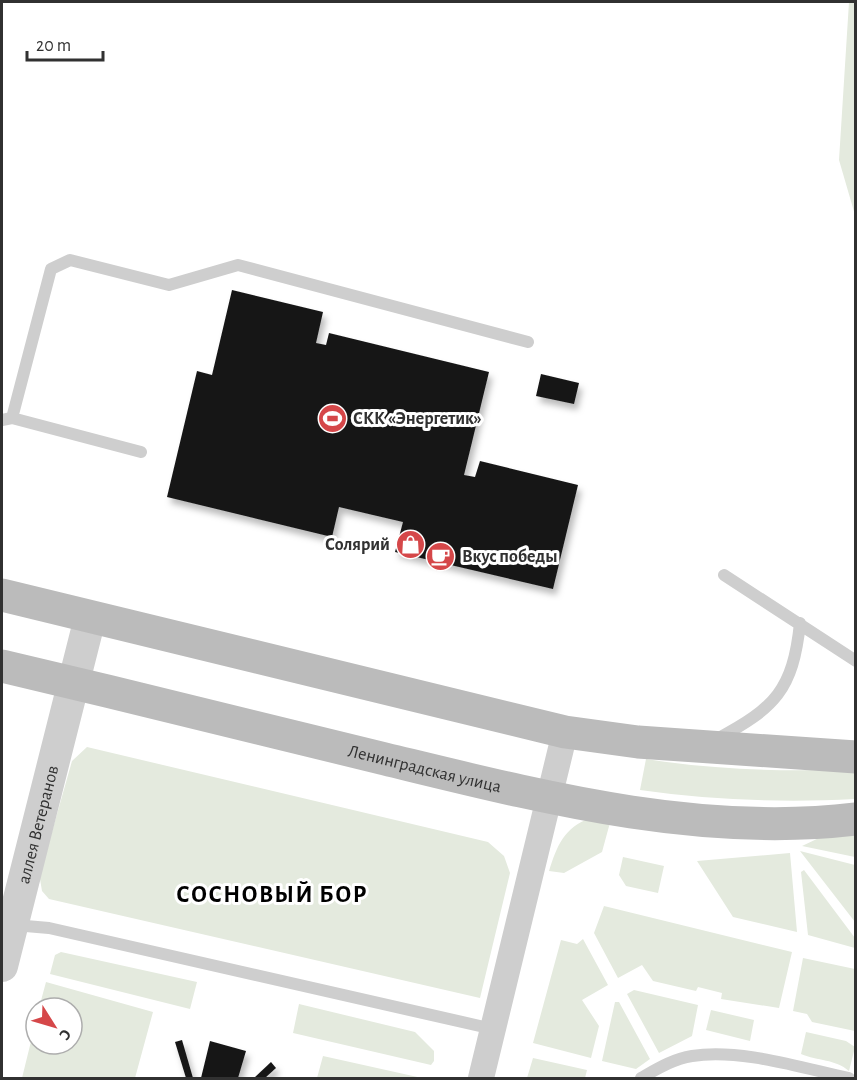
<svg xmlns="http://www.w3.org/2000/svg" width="857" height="1080" viewBox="0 0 857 1080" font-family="'Alegreya Sans',sans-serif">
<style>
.green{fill:#e4eade}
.building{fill:#181818;filter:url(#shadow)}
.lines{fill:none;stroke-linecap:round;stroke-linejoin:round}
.service{stroke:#cecece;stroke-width:12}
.minor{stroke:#cecece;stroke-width:26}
.tertiary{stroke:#cecece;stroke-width:32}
.secondary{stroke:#bbb;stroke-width:33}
.labels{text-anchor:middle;stroke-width:6;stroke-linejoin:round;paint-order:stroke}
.poi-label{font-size:18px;font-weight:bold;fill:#313131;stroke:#fff;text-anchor:start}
.street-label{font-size:18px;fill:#313131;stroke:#fff}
.district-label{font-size:24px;font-weight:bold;letter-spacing:1.5px;fill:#000;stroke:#fff}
</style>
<defs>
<filter id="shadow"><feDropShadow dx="3.5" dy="6" stdDeviation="3" flood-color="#0004"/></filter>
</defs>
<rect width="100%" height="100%" fill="#fff"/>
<path class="green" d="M849,2H856L855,215L839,160Z
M87,747L488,842L504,856L510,873L480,998L49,899L42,891L40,879L44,860L72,761Z
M646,759C716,770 785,772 855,769V799C783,803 712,800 640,790Z
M591,818L611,819L602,852L564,873L549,871C557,846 564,827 591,818Z
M855,827V857L802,846L840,828Z
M800,851L855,865V922Z
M790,853L797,932L733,917L697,861Z
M623,857L664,866L658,893L626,886L619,875Z
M804,870L855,938V948L808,935L801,872Z
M604,906L792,952L779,1008L721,999L722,993L698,987L696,991L653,981L642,965L618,978L594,933Z
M583,939L608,985L582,1000L599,1026L591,1058L533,1043L561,940L577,944Z
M61,952L197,982L190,1009L50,974L55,955Z
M803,958L855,969V1031L812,1022L807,1014L793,1011Z
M46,982L153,1012L135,1078H22L36,1021V1044H72V1008H39Z
M634,990L698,1005L692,1036L659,1053L627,994Z
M615,1002H619L650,1059L636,1069L602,1061Z
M299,1004L415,1032L434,1051V1061L431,1065L293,1033Z
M711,1010L754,1020L750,1041L706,1030Z
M806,1032L846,1041L855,1047L849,1071C835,1059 818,1061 801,1054Z
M323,1056L422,1078H317Z
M533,1058L587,1070L585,1078H527Z"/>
<path class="building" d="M232,290L323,312L316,343L326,345L329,333L489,372L464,475L475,477L480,461L578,485L553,589L395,552L403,522L373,515L339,507L332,537L167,497L197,371L212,375Z
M541,374L579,383L574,404L536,396Z
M182,1040L193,1078H186L175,1042Z
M210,1041L246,1051L238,1078H201Z
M271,1062L276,1068L265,1078H254Z"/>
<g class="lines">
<path class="service" d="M12,418L141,452
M2,420L12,418L51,269L70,260L169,285L238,265L528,342
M724,575L856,661
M717,739C775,708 793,690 800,623
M14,925L49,928L493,1029
M641,1078C657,1069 673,1059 692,1056C739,1048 802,1068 849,1078"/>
<path class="minor" d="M481,1078L565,732"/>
<path class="tertiary" id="s1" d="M2,966L90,618"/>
<g class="secondary">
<path d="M2,595L565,732L638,742L856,757"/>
<path id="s2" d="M2,666C130,696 258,728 385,759C538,796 697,838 856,819"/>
</g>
</g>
<defs>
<symbol id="stadium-disc" viewBox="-11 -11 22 22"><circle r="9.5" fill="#d54749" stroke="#fff"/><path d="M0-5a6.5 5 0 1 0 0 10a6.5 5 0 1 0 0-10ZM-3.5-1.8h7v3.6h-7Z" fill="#fff"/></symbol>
<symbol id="shop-disc" viewBox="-11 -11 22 22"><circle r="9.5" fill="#d54749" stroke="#fff"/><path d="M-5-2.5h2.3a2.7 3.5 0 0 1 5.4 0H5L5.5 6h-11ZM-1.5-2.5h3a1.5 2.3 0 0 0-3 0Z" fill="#fff"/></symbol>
<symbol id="cafe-disc" viewBox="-11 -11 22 22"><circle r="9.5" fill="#d54749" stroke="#fff"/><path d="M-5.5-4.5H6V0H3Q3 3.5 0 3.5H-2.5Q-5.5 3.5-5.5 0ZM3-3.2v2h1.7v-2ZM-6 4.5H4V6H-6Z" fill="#fff"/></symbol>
</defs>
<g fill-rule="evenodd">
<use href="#stadium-disc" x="316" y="402" width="33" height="33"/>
<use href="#shop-disc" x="394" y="528" width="33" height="33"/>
<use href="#cafe-disc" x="424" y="540" width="33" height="33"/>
</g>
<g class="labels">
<g class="poi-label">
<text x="353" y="424">СКК «Энергетик»</text>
<text x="390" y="550" text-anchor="end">Солярий</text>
<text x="462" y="562">Вкус победы</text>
</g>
<g class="street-label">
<text dy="6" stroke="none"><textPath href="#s2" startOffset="435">Ленинградская улица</textPath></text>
<text dy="6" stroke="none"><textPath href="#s1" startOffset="146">аллея Ветеранов</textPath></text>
</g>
<g class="district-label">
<text x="272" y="902">СОСНОВЫЙ БОР</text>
</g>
</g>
<rect width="857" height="1080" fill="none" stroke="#313131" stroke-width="6"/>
<g transform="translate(54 1026) rotate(127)"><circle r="28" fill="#ffffff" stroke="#adadad" stroke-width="1.5"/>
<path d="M0-4.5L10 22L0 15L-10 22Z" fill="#d54749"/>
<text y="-9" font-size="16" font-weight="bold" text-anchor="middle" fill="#313131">С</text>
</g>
<path d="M27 51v9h76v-9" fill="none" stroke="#313131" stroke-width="3"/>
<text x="36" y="51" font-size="18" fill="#313131" stroke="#ffffff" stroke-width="4.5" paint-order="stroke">20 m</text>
</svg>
